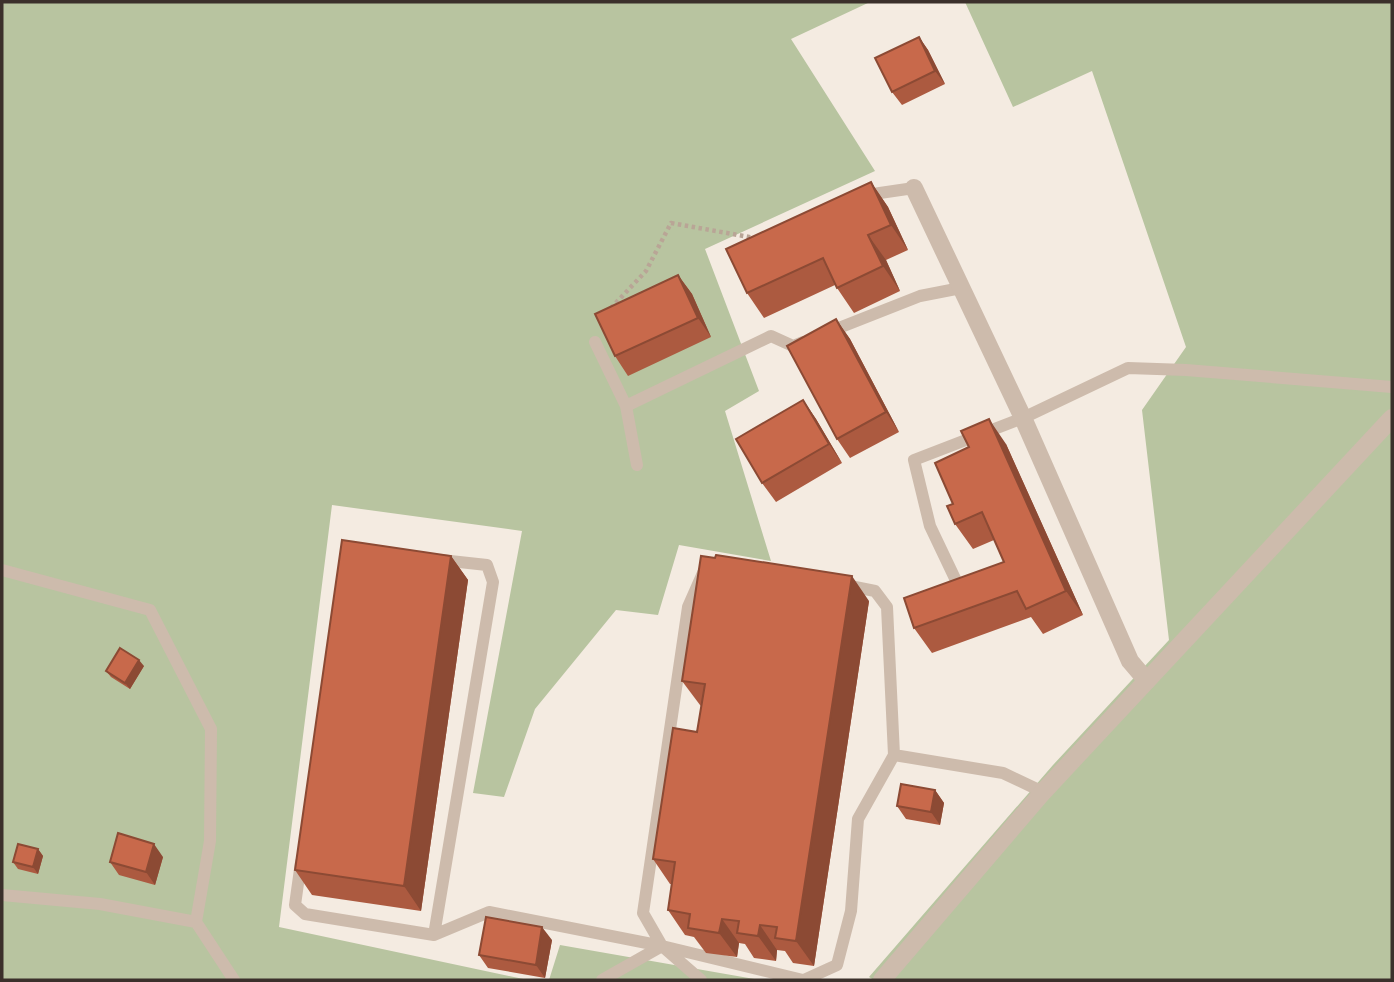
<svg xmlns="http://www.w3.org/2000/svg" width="1394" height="982" viewBox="0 0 1394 982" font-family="'Golos Text',sans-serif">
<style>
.green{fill:#b8c4a0}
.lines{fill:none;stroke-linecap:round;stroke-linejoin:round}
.path{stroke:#b9a596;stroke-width:4.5;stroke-dasharray:3.5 3.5;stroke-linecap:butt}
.service{stroke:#cdbbac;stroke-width:12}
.minor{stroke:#cdbbac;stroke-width:18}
.wall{fill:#ac5a40}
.shaded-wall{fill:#8c4a34}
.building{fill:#c8694b;stroke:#8c4a34;stroke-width:2}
</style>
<rect width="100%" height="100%" fill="#f4ebe1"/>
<path class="green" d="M2,2H870L791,39L875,171L705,249L759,391L725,411L771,561L679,545L658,615L616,610L535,709L504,797L473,793L522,531L332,505L279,927L528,980H2Z
M965,2H1392V980H874L869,977L1053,765L1169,640L1142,410L1186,347L1092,71L1013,107Z
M560,945L760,980H549Z"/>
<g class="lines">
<path class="path" d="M611,308L646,271L671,223L755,238"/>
<path class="service" d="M863,198L873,194L914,188
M826,333L920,296L961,288
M595,342L626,406L637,465
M626,406L771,336L793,346L803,342
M2,570L150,610L211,729L210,841L196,922L234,980
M845,585L875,591L887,607L894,755L1003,773L1043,792
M960,589L930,526L914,460L1023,418L1128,368L1186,370L1392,387
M301,862L295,905L305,914L434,935L489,912L662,946L701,980
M2,895L100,904L196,922
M434,935L493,582L487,565L441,560
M662,946L643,913L688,607L703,573
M602,980L662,946L803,980
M804,980L837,965L851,911L858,819L894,755"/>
<path class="minor" d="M914,188L1023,418L1130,661L1147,681
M882,980L1043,792L1392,418"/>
</g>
<path class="wall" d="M919,37L928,50L945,84L902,105L892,92Z
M871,182L888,207L908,250L886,260L900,291L854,313L835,285L764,318L747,293Z
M678,275L692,294L711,337L628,376L615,356Z
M836,319L850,339L899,432L850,458L837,439Z
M803,400L816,419L842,463L776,502L762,483Z
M1006,444L1083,615L1043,634L1031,617L932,653L914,628L1004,562L994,540L973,549L955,524L953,504Z
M451,556L468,580L421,911L312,895L295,870Z
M869,601L814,966L793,963L785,951L777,950L776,961L754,958L745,944L739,943L737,957L706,953L694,937L685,935L668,910L672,884H670L653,859L697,732L701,706L700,705L682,681Z
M144,666L130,689L111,677L106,671Z
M935,790L944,803L940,825L906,819L897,806Z
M38,849L43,856L38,874L18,869L13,862Z
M163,857L155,885L119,875L110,862Z
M552,940L545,978L488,968L479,955Z"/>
<path class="shaded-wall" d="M919,37L928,50L945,84L935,71Z
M871,182L888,207L908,250L891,225Z
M868,235L886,260L900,291L883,266Z
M678,275L692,294L711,337L698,318Z
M836,319L850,339L899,432L886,412Z
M803,400L816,419L842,463L829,444Z
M989,419L1006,444L1083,615L1066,591Z
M451,556L468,580L421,911L404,886Z
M852,576L869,601L814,966L796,941Z
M139,660L144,666L130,689L125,683Z
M935,790L944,803L940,825L931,812Z
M154,844L163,857L155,885L146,872Z
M38,849L43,856L38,874L33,867Z
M722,919L739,943L737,957L719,933Z
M760,925L777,950L776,961L758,936Z
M542,927L552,940L545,978L536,965Z"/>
<path class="building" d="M919,37L935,71L892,92L875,58Z
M871,182L891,225L868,235L883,266L837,288L823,258L747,293L726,249Z
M678,275L698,318L615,356L595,314Z
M836,319L886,412L837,439L787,346Z
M803,400L829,444L762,483L736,439Z
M989,419L1066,591L1026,609L1017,591L914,628L904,598L1004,562L982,512L955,524L947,506L953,504L935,463L969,447L961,431Z
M342,540L451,556L404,886L295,870Z
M716,555L852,576L796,941L775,938L777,927L760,925L758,936L737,933L739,921L722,919L719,933L688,928L690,914L668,910L675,862L653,859L673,728L697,732L705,684L682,681L701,556L715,558Z
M120,648L139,660L125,683L106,671Z
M901,784L935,790L931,812L897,806Z
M118,833L154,844L146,872L110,862Z
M18,844L38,849L33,867L13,862Z
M486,917L542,927L536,965L479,955Z"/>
<rect width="1394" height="982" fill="none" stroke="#3b302b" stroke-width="7"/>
</svg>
